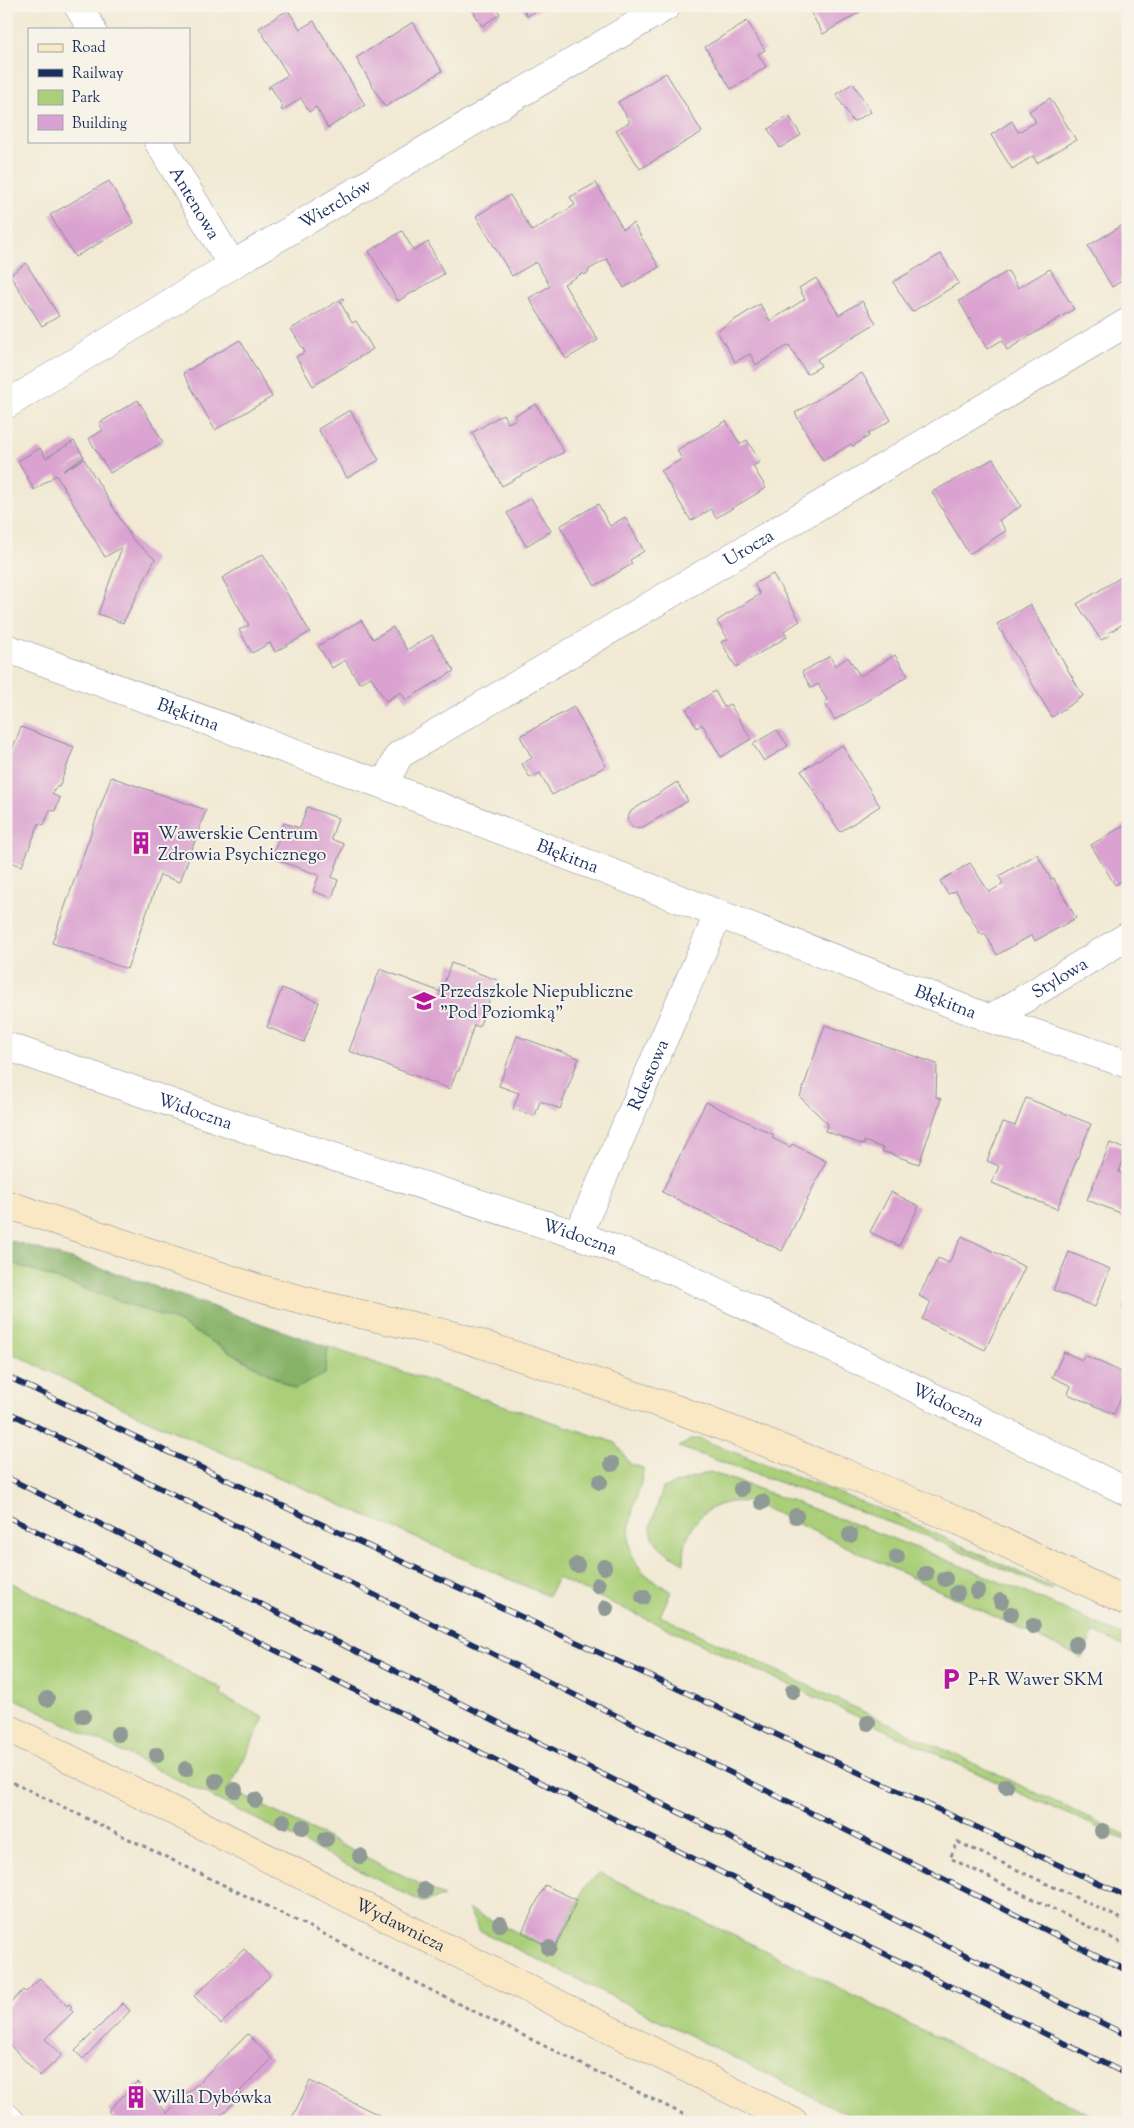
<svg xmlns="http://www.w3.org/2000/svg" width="1134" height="2128" viewBox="0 0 1134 2128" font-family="'Sorts Mill Goudy',serif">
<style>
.green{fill:#aacf78;stroke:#627f6b}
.forest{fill:#87b268;stroke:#517063}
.building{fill:#daa2d0}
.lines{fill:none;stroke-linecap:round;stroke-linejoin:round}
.street-casing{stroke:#868c98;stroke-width:29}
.secondary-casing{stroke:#868c98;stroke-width:29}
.path{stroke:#868c98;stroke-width:3;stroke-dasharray:4 4;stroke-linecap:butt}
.street{stroke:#fff;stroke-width:28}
.secondary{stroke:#fae7c3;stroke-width:28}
.rail-casing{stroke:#1b2f5e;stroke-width:5.5}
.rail{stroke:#f7f3e8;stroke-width:4;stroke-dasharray:11;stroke-linecap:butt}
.tree{fill:#8f9996}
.labels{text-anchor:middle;stroke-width:4;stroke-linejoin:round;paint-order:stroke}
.street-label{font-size:18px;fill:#1b2f5e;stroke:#f7f3e8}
.poi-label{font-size:18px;fill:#1b2f5e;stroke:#f7f3e8;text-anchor:start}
</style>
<rect width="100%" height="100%" fill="#f7f3e8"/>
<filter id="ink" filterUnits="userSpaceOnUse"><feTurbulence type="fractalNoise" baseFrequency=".02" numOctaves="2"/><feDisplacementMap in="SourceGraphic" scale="10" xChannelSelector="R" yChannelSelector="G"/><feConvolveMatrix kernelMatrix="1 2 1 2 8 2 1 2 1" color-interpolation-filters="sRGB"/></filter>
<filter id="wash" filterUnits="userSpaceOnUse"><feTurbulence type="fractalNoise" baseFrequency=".0096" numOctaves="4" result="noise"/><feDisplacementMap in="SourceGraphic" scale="20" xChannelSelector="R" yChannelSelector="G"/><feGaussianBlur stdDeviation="1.12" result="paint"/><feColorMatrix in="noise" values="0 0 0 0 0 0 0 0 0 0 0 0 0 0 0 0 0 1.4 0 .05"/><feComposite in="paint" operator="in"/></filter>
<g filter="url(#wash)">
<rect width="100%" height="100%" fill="#f1e9d3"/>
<path class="green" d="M6,1261L178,1322L294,1389L325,1374L328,1347L616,1443L630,1464L643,1468C643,1480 638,1490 635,1502C622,1547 629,1569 671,1591L660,1616L1128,1836V1841L1105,1832L1104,1830L1011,1789V1786L1005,1784L1003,1785L870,1723V1721L865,1720L558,1578L548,1596L137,1415L6,1350Z
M692,1439H700L895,1515L1053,1588L1052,1590L931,1538L835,1502L679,1447Z
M710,1472C852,1521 991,1575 1128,1638V1648L1094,1632L1082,1658L754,1503C712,1495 683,1521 684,1563C670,1555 649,1544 651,1525L663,1488Z
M6,1580L223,1689L220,1695L264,1718L229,1789L444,1896L422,1902L6,1694Z
M600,1873L758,1947L1104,2122H863L479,1930L468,1909L554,1950L585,1886Z"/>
<path class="forest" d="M6,1239L116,1273L328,1347L325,1374L295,1389L178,1322L6,1261Z"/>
<g id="blocks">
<path class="building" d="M470,6H495L500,14L482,26Z
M521,6H546L527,16Z
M807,6H870L823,34Z
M288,10L300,29L314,21L365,105L328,128L316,107L309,112L301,98L282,111L281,109L283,107L271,87L269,89L268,87L288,75L259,28Z
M747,21L765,50L758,54L766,67L731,89L705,47Z
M413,22L442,71L385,107L356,58Z
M666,73L702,132L640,169L616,130L630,122L618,102Z
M853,83L871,112L853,122L836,94Z
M1050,98L1076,140L1037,163L1033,156L1012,169L991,135L1012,121L1018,132L1036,122L1029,111Z
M789,116L801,135L780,148L768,129Z
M109,181L134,223L75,257L50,215Z
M596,183L623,229L633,223L659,267L624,288L607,259L588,270L589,272L584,275L583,273L564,284L598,340L566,359L529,298L550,286L536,262L512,276L476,216L510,195L532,231L575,205L570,197Z
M1128,222V277L1112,287L1088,246Z
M402,231L414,251L428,242L444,274L398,301L369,251Z
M941,254L959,283L912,312L893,282Z
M26,263L59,316L42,326L10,275Z
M1050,269L1074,309L1007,350L1002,340L987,349L959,301L1008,271L1018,288Z
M816,278L839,315L862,301L876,323L817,359L821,366L807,374L789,345L756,365L750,354L735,362L717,331L760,304L770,321L805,299L799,288Z
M343,298L344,300L340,302L352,323L356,321L373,349L313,386L296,357L305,352L291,329Z
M240,340L272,397L215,430L183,373Z
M862,373L891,420L868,434L869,436L853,446L851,444L823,461L795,413Z
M138,400L163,442L110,473L89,439L103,430L99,423Z
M536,404L564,452L502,486L472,433L503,414L508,423L516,419L514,416Z
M350,410L379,460L347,478L318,429Z
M726,421L740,444L747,440L760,462L753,466L766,488L716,518L711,509L691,521L661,471L682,459L677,450Z
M74,441L84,457L63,471L84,459L133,540L155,559L123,623L98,614L122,547L105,557L56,475L34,490L18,461L40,448L46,458Z
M993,459L1021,506L999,520L1006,531L969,554L932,492Z
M6,498L11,500L7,516H6Z
M531,498L551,531L526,546L507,513Z
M598,504L610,526L625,517L644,551L630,560L632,564L595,586L560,526Z
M263,554L310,632L275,652L270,643L252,653L239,630L249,625L222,578Z
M1128,573V621L1108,633L1110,635L1101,640L1077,604Z
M773,574L800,621L784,631L787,637L736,667L721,642L728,639L717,621L760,594L754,584Z
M1030,604L1083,696L1052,717L997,624Z
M361,620L373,639L393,627L407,650L432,635L454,671L406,700L401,692L386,701L371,677L359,683L345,660L332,668L318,646Z
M895,655L908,676L835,720L824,702L827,700L818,684L811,688L802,672L830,656L835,666L848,657L860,676Z
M715,691L724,707L730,704L751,739L721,757L702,724L697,728L686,709Z
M574,707L606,766L552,795L540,773L530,778L522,764L532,758L520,736Z
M21,727L74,747L59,787H56L52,794L60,798L55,811L50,810L44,825L39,823L22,866L6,861V766Z
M777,730L788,746L764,761L753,744Z
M842,745L880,806L840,832L801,771Z
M111,777L206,810L180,882L160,875L127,969L52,943Z
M677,782L688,801L641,828L632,827L627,819L631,811Z
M307,807L338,818L331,839L344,844L332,877L338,880L332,898L313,891L319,875L272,858L284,823L300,828Z
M1128,823V877L1115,885L1091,845Z
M1037,854L1051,879L1054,878L1055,881L1076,918L1035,941L1032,935L997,955L985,933L981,935L956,891L948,894L940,881L970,863L989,892L1003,884L999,876Z
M451,963L497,980L479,1027L474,1025L459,1071H457L450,1089L349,1051L380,969L441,992Z
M282,988L319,1002L304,1042L267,1027Z
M825,1025L937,1064L936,1097L941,1099L919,1164L882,1151L883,1148L864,1141V1145L825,1131L828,1124L800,1097Z
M517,1036L579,1058L560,1109L540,1101L535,1116L513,1109L519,1093L499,1086Z
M1026,1098L1091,1124L1057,1209L992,1183L999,1166L987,1161L1003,1122L1015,1126Z
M706,1102L774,1135L772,1138L790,1147L792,1144L826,1161L782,1251L662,1192Z
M1110,1143L1127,1150L1119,1172L1124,1174L1128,1164V1216L1087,1200Z
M891,1192L919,1206L899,1246L870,1232Z
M962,1236L1025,1267L985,1350L922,1319L931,1302L919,1296L938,1258L949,1263Z
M1069,1252L1110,1269L1095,1307L1053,1290Z
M1128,1296V1311L1123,1309Z
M1064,1352L1082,1360L1084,1355L1128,1375V1398L1122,1395L1114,1414L1068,1394L1071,1386L1052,1377Z
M545,1885L577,1900L554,1950L522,1932Z
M244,1949L270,1976L221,2024L194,1996Z
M40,1978L67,2006L69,2004L72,2006L70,2008L73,2012L45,2039L62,2055L40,2076L6,2041V2008L23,1990L26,1992Z
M123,2003L130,2011L83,2059L75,2051Z
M248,2034L272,2059L239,2092L241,2095L214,2122H118L108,2111L137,2082L167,2113Z
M310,2081L393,2122H290Z"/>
</g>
</g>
<g filter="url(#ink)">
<use href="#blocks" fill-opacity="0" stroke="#868c98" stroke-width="1"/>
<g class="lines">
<defs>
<g id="street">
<path d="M78,6L92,29"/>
<path id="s1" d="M158,141L232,265"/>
<path id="s2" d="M6,405L217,274L667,6"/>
<path id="s3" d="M6,648L384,785L991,1019L1128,1064"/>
<path id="s4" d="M384,785L399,755L1128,322"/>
<path id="s5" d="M991,1019L1128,936"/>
<path id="s6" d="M6,1046L256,1132L578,1235L678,1273L1128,1492"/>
<path id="s7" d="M578,1235L718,915"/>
<path d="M6,2117L11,2122"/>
</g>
<g id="secondary">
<path d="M6,1204L254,1287L326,1306L460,1337L679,1410L833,1468L959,1521L1128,1602"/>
<path id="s8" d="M6,1727L794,2122"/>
</g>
</defs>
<use href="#street" class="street-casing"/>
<use href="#secondary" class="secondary-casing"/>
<path class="path" d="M6,1779L328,1936L386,1968L699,2122
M1128,1922L958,1842L950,1858L1128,1946"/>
<use href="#street" class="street"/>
<use href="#secondary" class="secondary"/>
<defs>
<path id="rail" d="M6,1376L351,1538L1128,1897
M6,1411L1128,1971
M6,1477L1128,2036
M6,1516L1128,2075"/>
</defs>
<use href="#rail" class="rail-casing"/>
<use href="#rail" class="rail"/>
</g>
<g class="tree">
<circle cx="612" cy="1464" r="8"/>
<circle cx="600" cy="1482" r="8"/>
<circle cx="741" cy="1489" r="8"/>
<circle cx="762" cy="1502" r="8"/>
<circle cx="796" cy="1516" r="8"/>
<circle cx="850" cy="1535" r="8"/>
<circle cx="897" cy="1557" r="8"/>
<circle cx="577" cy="1565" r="8"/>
<circle cx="604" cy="1567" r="8"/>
<circle cx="926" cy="1574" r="8"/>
<circle cx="945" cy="1579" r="8"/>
<circle cx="598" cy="1585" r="8"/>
<circle cx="977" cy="1591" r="8"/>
<circle cx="957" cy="1593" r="8"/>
<circle cx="643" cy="1597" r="8"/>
<circle cx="1001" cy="1601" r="8"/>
<circle cx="606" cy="1608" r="8"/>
<circle cx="1011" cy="1614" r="8"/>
<circle cx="1033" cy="1626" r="8"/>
<circle cx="1076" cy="1644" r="8"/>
<circle cx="793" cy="1691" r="8"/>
<circle cx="47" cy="1699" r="8"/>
<circle cx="83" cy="1716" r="8"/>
<circle cx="868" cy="1723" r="8"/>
<circle cx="118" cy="1734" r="8"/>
<circle cx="157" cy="1755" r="8"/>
<circle cx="186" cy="1769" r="8"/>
<circle cx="216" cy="1781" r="8"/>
<circle cx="1006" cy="1786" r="8"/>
<circle cx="235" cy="1790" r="8"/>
<circle cx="255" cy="1800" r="8"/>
<circle cx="283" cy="1821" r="8"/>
<circle cx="303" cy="1827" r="8"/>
<circle cx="1102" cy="1831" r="8"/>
<circle cx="326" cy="1839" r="8"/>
<circle cx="360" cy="1856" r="8"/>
<circle cx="425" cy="1890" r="8"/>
<circle cx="500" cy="1924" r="8"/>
<circle cx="549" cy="1948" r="8"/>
</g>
</g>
<defs>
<symbol id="building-bare" viewBox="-9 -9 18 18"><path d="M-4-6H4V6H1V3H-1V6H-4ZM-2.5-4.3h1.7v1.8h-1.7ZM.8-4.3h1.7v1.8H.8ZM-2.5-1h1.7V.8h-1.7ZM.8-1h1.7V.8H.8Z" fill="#b5179e" stroke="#f7f3e8" stroke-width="2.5" paint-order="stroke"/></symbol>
<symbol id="school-bare" viewBox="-9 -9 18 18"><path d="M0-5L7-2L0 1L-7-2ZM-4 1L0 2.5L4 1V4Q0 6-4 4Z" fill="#b5179e" stroke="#f7f3e8" stroke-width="2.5" paint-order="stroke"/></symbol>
<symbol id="parking-bare" viewBox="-9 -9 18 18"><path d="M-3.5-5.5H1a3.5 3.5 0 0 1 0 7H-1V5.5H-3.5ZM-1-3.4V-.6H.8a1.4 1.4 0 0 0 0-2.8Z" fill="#b5179e" stroke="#f7f3e8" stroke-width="2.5" paint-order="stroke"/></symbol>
</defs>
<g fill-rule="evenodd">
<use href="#building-bare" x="125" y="827" width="32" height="32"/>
<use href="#school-bare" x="408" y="985" width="32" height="32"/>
<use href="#parking-bare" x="935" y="1663" width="32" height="32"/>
<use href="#building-bare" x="120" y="2081" width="32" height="32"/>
</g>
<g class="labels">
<g class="street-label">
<text dy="6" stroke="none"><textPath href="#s1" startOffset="72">Antenowa</textPath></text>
<text dy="6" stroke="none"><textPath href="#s2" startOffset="386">Wierchów</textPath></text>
<text dy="6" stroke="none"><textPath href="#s4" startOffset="440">Urocza</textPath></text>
<text dy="6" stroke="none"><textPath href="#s3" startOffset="194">Błękitna</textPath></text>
<text dy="6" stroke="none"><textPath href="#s3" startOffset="599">Błękitna</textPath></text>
<text dy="6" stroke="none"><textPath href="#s5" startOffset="80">Stylowa</textPath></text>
<text dy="6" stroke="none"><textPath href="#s3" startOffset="1004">Błękitna</textPath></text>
<text dy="6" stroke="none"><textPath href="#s7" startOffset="175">Rdestowa</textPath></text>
<text dy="6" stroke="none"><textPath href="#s6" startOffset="200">Widoczna</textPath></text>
<text dy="6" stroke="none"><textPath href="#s6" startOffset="605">Widoczna</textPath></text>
<text dy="6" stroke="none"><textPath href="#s6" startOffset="1010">Widoczna</textPath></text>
<text dy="6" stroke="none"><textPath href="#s8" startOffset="441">Wydawnicza</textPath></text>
</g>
<g class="poi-label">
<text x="158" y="839">Wawerskie Centrum<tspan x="158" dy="21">Zdrowia Psychicznego</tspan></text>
<text x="440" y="997">Przedszkole Niepubliczne<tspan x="440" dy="21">"Pod Poziomką"</tspan></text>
<text x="968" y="1685">P+R Wawer SKM</text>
<text x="152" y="2103">Willa Dybówka</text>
</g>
</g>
<rect width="1134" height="2128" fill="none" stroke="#f7f3e8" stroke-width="25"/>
<rect x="28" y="28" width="162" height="115" fill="#f7f3e8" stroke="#9fa5b1"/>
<rect x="38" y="44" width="25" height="8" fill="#fae7c3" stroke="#9fa5b1"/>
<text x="72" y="52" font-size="15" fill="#1b2f5e">Road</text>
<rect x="38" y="69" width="25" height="8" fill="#1b2f5e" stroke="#9fa5b1"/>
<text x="72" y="78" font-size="15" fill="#1b2f5e">Railway</text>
<rect x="38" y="90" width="25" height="15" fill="#aacf78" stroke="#9fa5b1"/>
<text x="72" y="102" font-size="15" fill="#1b2f5e">Park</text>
<rect x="38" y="115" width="25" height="15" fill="#daa2d0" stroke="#9fa5b1"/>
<text x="72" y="128" font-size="15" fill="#1b2f5e">Building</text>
</svg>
